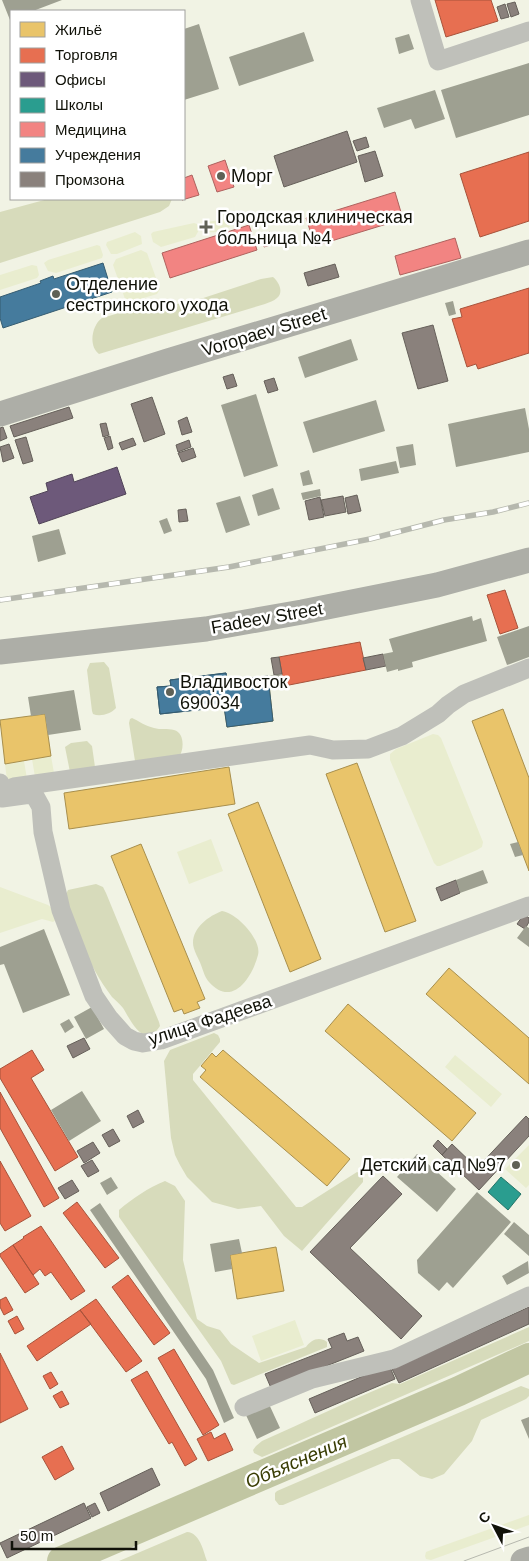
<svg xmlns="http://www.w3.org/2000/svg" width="529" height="1561" viewBox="0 0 529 1561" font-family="Arial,sans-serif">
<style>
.green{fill:#e9edcf}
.forest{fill:#d7dbbb}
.homes{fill:#e9c46a;stroke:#a88f4d}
.shops{fill:#e76f51;stroke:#a7533b}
.offices{fill:#6d597a;stroke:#514458}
.schools{fill:#2a9d8f;stroke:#227367}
.health{fill:#f28482;stroke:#ae625e}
.public{fill:#457b9d;stroke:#355c71}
.industry{fill:#8a817c;stroke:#66605a}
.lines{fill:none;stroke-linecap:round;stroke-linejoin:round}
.river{stroke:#c1c6a2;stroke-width:30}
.building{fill:#9ea091}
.minor{stroke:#bfc0ba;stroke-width:19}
.major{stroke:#adaea7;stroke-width:25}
.tram{stroke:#b6b8ae;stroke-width:1}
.rail-casing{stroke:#b6b8ae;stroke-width:5.5}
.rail{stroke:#fff;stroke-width:4;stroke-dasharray:11;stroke-linecap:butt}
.poi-dot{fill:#5f6156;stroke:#fff;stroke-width:2}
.labels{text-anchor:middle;stroke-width:5;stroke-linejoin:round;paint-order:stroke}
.poi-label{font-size:18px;fill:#111209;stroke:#fff;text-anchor:start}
.street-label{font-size:18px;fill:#111209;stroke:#fff}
.water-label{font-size:19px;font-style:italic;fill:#393d04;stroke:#fff}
</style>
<rect width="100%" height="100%" fill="#f1f3e4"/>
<path class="green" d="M227,219L231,225C227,231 214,233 207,232L204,225L207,222Z
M194,223L197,224L199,230L195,237L161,247L153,242L151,234L153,232Z
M135,232L141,236L142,244L117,254H111L106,245L107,242Z
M97,245L100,246L103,255L102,258L56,273L48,271L44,263L48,260Z
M141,250L147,253L160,289L157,294L130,302L125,299L113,265L116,259Z
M32,265L37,266L39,275L37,278L0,290V275Z
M433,734L438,735L441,738L483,842L482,847L477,850L440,866H437L434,863L390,760V754L396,749Z
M51,756L54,773L35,777L32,759Z
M24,761L27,779L7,780L5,764Z
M211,839L223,871L189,884L177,852Z
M0,887L48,905L53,909L56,920L53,922L42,919L0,933Z
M455,1055L502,1094L491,1107L445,1067Z
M529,1145V1185L526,1188L505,1169Z
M295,1320L304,1345L261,1361L252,1336Z
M529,1515V1525L431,1560L426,1559L425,1556L426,1552L431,1550Z"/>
<path class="forest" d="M48,199H172L169,206L160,212L0,263V212Z
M273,277C279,282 284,292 277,298C274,301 269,302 265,304L99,354C88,346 92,325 102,318L160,301L177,304L191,302L261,279Z
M104,662L109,668L116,708C111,714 100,717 93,714L92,711L87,670L90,663Z
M132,718C139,721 145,726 154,728C160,730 168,728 174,730C185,733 184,750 179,757L135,761L129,723L130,719Z
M87,741L92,746L95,767L70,772L65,747L71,743Z
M96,884L103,887L106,893L159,1022L160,1026C144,1051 130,1019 123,1008C120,1004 116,1001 112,997C106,989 100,980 95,971C82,948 74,921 65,896L68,890Z
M222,911C237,913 262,940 258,955C252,978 232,1008 209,982C205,978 203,970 201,965C199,959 193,950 193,943C193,927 209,916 222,911Z
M214,1033L218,1035L220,1039V1042L193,1074V1080L296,1207H302L357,1172L363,1175V1182L302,1251L284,1236L261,1206L238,1209L212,1202L187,1177L180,1165L175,1155L171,1138L164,1061L170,1050Z
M165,1181L175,1186L185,1201L183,1260L197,1319L207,1326L220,1330L231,1344L259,1363L306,1347C311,1340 319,1336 327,1342V1347L234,1385L231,1384L221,1361L119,1217V1210C133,1198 148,1188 165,1181Z
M529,1327V1341L267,1455L262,1457L254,1453L253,1450L256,1446L262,1441C305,1422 348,1401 392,1383L400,1384Z
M521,1386L529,1389V1396L526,1399L481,1420L472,1441L444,1474L432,1479L420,1476L399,1459H392L283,1505H279L275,1500V1493L277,1491Z
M187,1532C200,1533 203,1550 207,1561H119Z"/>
<path class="homes" d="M268,676L273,721L227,727L221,682Z
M503,709L529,778V871L472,721Z
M45,714L51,756L5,764L0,720Z
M357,763L416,921L385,932L326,774Z
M229,767L235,804L69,829L64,793Z
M258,802L321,959L290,972L228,814Z
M141,844L205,999L197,1002L200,1008L184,1014L182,1009L174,1012L111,856Z
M449,968L529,1038V1084L426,994Z
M348,1004L476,1113L452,1141L325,1031Z
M223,1050L350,1159L327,1186L200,1077L206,1070L201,1066L212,1053L216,1057Z
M276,1247L284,1291L237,1299L230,1255Z"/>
<path class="shops" d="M435,0H491L498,21L446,37Z
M529,152V221L480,237L460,174Z
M529,288V353L478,369L476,364L467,367L452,319L462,317L460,309Z
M505,590L518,628L500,634L487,595Z
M360,642L366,670L284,686L279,657Z
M32,1050L44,1070L31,1078L78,1157L55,1171L0,1078V1069Z
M0,1092L59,1198L44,1207L0,1128Z
M0,1161L31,1216L5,1231L0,1223Z
M77,1202L119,1258L105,1268L63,1213Z
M41,1226L85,1291L71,1300L51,1272L45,1276L40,1269L33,1275L13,1245L24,1238L23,1237Z
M13,1245L39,1284L25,1293L0,1256V1254Z
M128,1275L170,1333L154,1345L112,1287Z
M6,1297L13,1310L4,1315L0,1307V1300Z
M96,1299L142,1361L126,1372L80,1310Z
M80,1310L91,1324L37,1361L27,1346Z
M17,1316L24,1329L15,1334L8,1321Z
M174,1349L219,1425L203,1435L158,1358Z
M0,1353L28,1409L0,1423Z
M147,1371L197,1459L185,1466L172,1442L169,1444L131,1380Z
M51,1372L58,1384L50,1389L43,1376Z
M62,1391L69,1404L60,1408L53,1396Z
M211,1432L214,1439L225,1433L233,1450L208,1461L197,1439Z
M62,1446L74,1469L55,1480L42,1457Z"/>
<path class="offices" d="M117,467L126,494L39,524L30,497L48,491L46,483L72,474L74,482Z"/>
<path class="schools" d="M501,1177L521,1194L508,1210L488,1192Z"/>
<path class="health" d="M225,160L234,187L217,192L208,166Z
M192,175L199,195L182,200L184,199V178Z
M395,192L403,219L315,246L306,218L321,213V215Z
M249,225L257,250L170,278L162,253Z
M270,232L274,244L264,247L260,235Z
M455,238L461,258L400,275L395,256Z"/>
<path class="public" d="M103,263L112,292L3,328L0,318V297L41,283L40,281L53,276L54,279Z
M226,673L227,681L268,676L273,721L227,727L224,707L160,714L157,687L171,686L170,680Z
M226,673L227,681L221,682L224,707L160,714L157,687L171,686L170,680Z"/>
<path class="industry" d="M515,2L519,14L511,17L507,4Z
M505,4L509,17L501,19L497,7Z
M347,131L357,162L284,187L274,156Z
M366,137L369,147L357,151L353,141Z
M375,151L383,176L365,182L358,156Z
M335,264L339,277L308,286L304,273Z
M433,325L448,381L418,389L402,333Z
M233,374L237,386L227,389L223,377Z
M274,378L278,390L268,393L264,381Z
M152,397L165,434L144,442L131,404Z
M69,407L73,418L14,437L10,426Z
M187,417L192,432L182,435L178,421Z
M106,423L109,435L103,437L100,424Z
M3,427L7,438L0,441V428Z
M110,436L113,448L108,450L104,438Z
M26,437L33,461L23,464L15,440Z
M133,438L136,445L122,450L119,443Z
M189,440L191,447L178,452L176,445Z
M9,444L14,458L3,462L0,447Z
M193,448L196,457L182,462L178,453Z
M357,495L361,511L348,514L345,498Z
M343,496L346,512L325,516L321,500Z
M320,497L324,517L309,520L305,501Z
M186,509L188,521L179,522L178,510Z
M383,654L386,666L366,670L363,658Z
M279,657L282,674L274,675L271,658Z
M456,880L460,893L441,901L436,888Z
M524,914L529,918V922L525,929L517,924Z
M84,1038L90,1049L73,1058L67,1046Z
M138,1110L144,1122L133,1128L127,1116Z
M526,1116L529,1119V1136L479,1190L442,1155L452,1144L477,1168Z
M113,1129L120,1141L109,1147L102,1135Z
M438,1140L447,1149L442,1155L433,1146Z
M93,1142L100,1153L84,1163L77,1151Z
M92,1160L99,1171L88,1177L81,1166Z
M383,1176L402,1194L350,1248L422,1316L401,1339L310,1252Z
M72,1180L79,1191L65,1199L58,1188Z
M529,1307V1324L399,1383L392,1369Z
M344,1333L347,1341L358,1337L364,1351L271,1388L265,1374L332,1348L328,1339Z
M389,1365L395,1379L315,1413L309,1399Z
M152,1468L160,1485L108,1511L100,1493Z
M84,1503L91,1518L7,1558L0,1543Z
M95,1503L100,1513L92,1517L87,1507Z"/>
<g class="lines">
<path class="river" d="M62,1561L459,1391L529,1358"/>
</g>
<path class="building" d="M2,0H62L33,11H11V20H10Z
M199,24L219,89L184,100V29Z
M304,32L314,61L239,86L229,57Z
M409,34L414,49L399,54L395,38Z
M529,63V115L456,138L441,90Z
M435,90L445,119L415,129L411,119L384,128L377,108Z
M453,301L456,314L449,316L445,303Z
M351,339L358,360L305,378L298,357Z
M256,394L278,466L244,477L221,405Z
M376,400L385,431L313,453L303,422Z
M525,408L529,429V452L456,467L448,424Z
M413,444L416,465L400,468L396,447Z
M396,461L399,473L361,481L359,469Z
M309,470L313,484L303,486L300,473Z
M273,488L280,509L258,516L252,495Z
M320,489L321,496L303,500L301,493Z
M240,496L250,525L226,533L216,503Z
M167,518L172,531L164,534L159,521Z
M59,529L66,554L38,562L32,536Z
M472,616L473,621L481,618L487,641L412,662L413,667L398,671V669L387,672L383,654L393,652L389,639Z
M529,626V657L507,665L497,637Z
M282,674L284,684L269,686L268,676Z
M74,690L81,730L48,735L45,714L31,716L28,697Z
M518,842L523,855L515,857L510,844Z
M483,870L488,883L460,893L456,880Z
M526,926L529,928V947L517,938Z
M44,929L70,995L23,1013L4,964L0,965V947Z
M92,1007L104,1029L86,1039L74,1017Z
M69,1019L74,1027L65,1033L60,1024Z
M82,1091L101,1121L69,1141L51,1110Z
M417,1154L456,1189L437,1212L397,1177Z
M111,1177L118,1188L107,1195L100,1183Z
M477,1192L511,1222L453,1288L447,1282L439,1291L418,1273L417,1260Z
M100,1203L213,1370L234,1418L224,1423L206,1379L90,1210Z
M514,1222L529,1235V1256L504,1234Z
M239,1239L242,1253L230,1255L232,1269L215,1272L210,1244Z
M528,1261L529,1273L507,1285L502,1276Z
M268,1402L280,1428L257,1439L245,1413Z
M529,1417V1439L521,1420Z"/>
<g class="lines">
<path class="minor" d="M420,0L438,61L529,31
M0,783L2,798L31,794L36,798L41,807L43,832L61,910L94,996L109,1018L125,1036L134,1041L143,1043L161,1040L529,906
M14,787L310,745L333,750L368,749L402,736L438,714L448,705L464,694L529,668
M244,1407L312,1379L394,1359L529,1296"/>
<path class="major" d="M0,414L168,361L529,252
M0,652L206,629L302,612L437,585L529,560
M523,1561L529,1559"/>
<path class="tram" d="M464,1561L529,1537"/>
<defs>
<path id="rail" d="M0,600L229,567L370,539L444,520L493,512L529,503"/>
</defs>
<use href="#rail" class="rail-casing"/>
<use href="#rail" class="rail"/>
</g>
<g class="poi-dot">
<circle cx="221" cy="176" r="5"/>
<path d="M203.5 219.5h5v5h5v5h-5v5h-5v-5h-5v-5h5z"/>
<circle cx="56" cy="294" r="5"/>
<circle cx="170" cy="692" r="5"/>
<circle cx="516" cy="1165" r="5"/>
</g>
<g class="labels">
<g class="poi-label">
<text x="231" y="182">Морг</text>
<text x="217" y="223">Городская клиническая<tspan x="217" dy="21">больница №4</tspan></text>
<text x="66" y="290">Отделение<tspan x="66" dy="21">сестринского ухода</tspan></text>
<text x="180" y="688">Владивосток<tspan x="180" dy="21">690034</tspan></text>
<text x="506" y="1171" text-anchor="end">Детский сад №97</text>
</g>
<g class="street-label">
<text transform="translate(264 332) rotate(-17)" y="6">Voropaev Street</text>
<text transform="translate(267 618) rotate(-10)" y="6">Fadeev Street</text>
<text transform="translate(210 1020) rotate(-18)" y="6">улица Фадеева</text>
</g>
<g class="water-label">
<text transform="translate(296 1461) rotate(-23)" y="7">Объяснения</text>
</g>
</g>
<rect x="10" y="10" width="175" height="190" fill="#ffffff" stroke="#a0a09d"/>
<rect x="20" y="22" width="25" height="15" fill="#e9c46a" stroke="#a0a09d"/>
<text x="55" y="35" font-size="15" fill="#111209">Жильё</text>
<rect x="20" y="48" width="25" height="15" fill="#e76f51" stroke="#a0a09d"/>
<text x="55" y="60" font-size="15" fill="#111209">Торговля</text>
<rect x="20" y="72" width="25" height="15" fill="#6d597a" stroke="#a0a09d"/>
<text x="55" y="85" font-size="15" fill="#111209">Офисы</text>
<rect x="20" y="98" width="25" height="15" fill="#2a9d8f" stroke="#a0a09d"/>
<text x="55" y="110" font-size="15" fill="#111209">Школы</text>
<rect x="20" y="122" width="25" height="15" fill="#f28482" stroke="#a0a09d"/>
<text x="55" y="135" font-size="15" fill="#111209">Медицина</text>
<rect x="20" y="148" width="25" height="15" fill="#457b9d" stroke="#a0a09d"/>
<text x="55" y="160" font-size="15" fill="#111209">Учреждения</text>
<rect x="20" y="172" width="25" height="15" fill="#8a817c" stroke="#a0a09d"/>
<text x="55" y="185" font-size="15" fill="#111209">Промзона</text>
<g transform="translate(494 1526) rotate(311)" stroke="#ffffff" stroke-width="4" paint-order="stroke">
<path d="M0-4L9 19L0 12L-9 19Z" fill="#111209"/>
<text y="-8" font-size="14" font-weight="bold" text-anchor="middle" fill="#111209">С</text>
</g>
<path d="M12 1541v8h124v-8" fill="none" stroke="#111209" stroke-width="2.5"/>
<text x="20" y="1541" font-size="15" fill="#111209" stroke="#ffffff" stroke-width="4" paint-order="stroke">50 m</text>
</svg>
